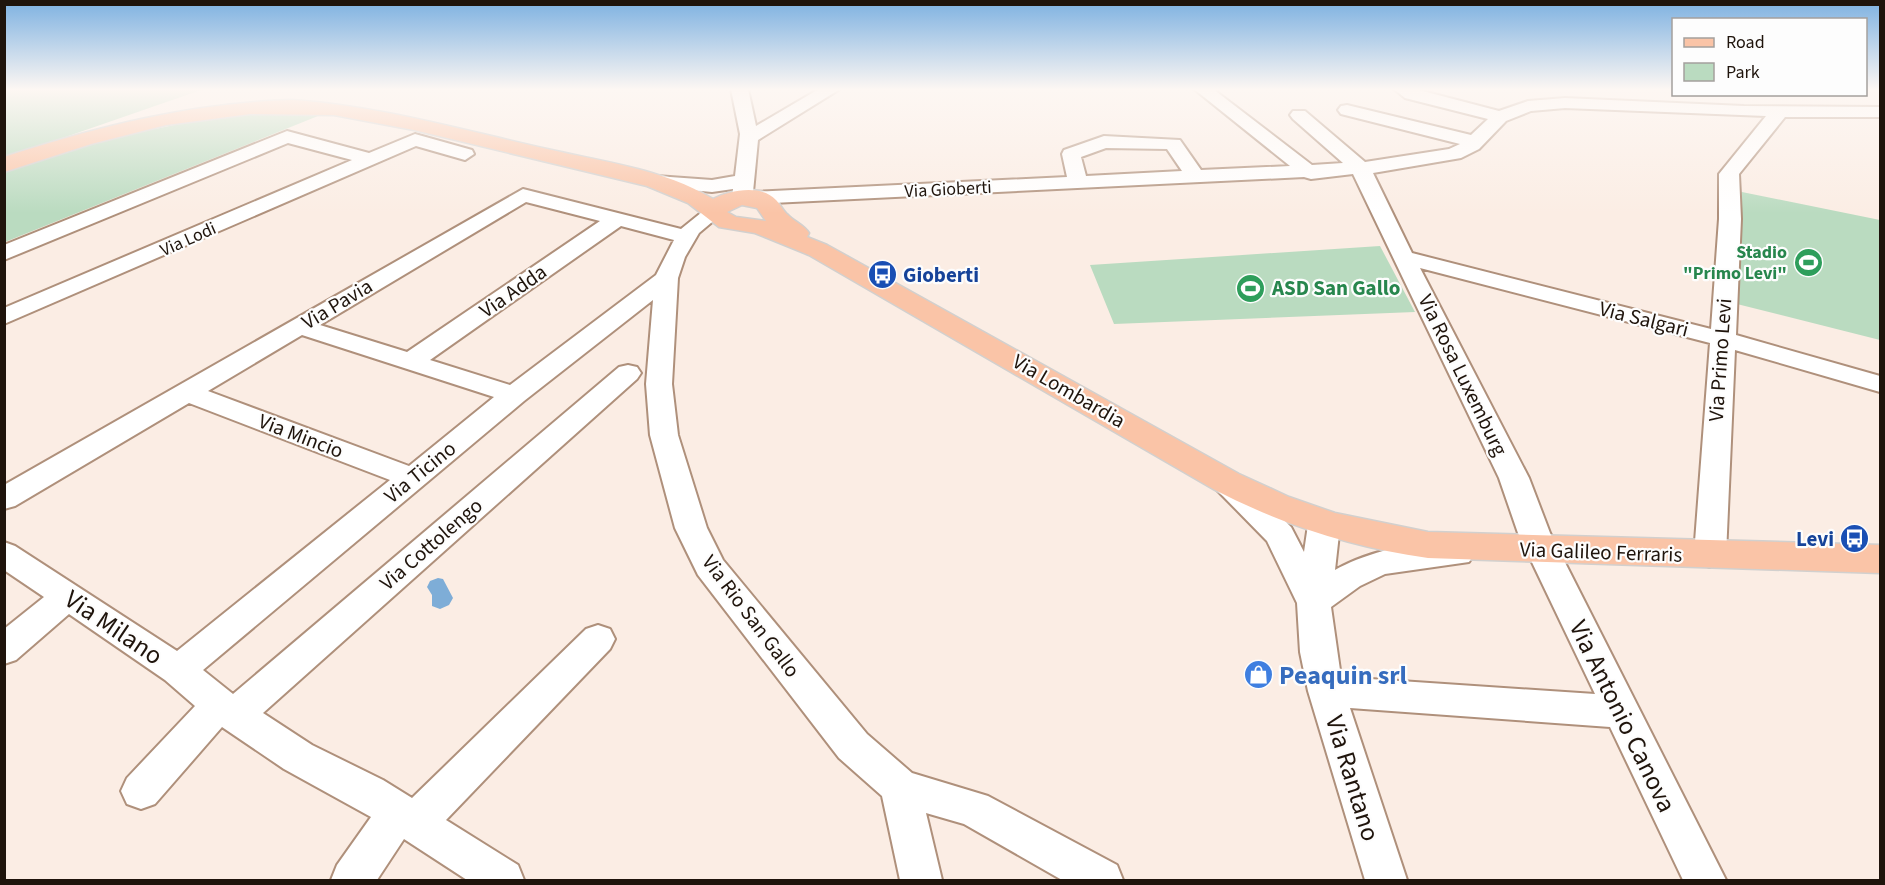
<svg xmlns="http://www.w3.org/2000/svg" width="1885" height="885" viewBox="0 0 1885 885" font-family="'Source Sans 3',sans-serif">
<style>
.green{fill:#badbc0}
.water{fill:#7eadd7}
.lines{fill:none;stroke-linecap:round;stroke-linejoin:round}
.minor-casing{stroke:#af907b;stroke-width:4}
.major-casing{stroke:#d2d0ce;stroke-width:3}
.minor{fill:#fff;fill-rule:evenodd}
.major{fill:#fac4a7;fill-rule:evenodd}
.labels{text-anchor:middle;stroke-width:4.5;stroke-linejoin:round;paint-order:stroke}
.far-street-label{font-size:18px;fill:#1f140c;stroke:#fdfdfd}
.far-leisure-label{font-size:18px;font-weight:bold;fill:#27864d;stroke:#fdfdfd;text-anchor:end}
.transit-label{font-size:21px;font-weight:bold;fill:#164399;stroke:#fdfdfd;text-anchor:start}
.leisure-label{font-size:21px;font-weight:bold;fill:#27864d;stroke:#fdfdfd;text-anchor:start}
.street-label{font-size:21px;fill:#1f140c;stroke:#fdfdfd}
.near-street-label{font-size:26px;fill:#1f140c;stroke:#fdfdfd}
.near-shop-label{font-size:26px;font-weight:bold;fill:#366cbe;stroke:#fdfdfd;text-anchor:start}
</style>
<rect width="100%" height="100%" fill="#fbede4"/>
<path class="green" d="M5,89H204L5,158Z
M264,113L318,116L5,242L4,173C91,142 172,120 264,113Z
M1737,191L1880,220V340L1733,303Z
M1380,246L1415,312L1114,324L1090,265Z"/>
<path class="water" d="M438,578L443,579L453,598L449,605L440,609L432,606V595L427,587L430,581Z"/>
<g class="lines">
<defs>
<path id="minor" d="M731,89H748L756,126L819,89H840L758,140L753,192L1067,177L1062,154L1064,150L1104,136L1180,140L1201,170L1290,166L1194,89H1213L1312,165L1343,163L1293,119L1290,115L1293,111H1305L1365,162L1449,149L1460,144L1341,114L1338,110L1341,106L1347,105L1471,135L1488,119L1405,98L1394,89H1415L1499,111L1528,101L1565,98L1744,106L1880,107V117H1785L1739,174L1741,219L1736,335L1880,376V392L1735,350L1726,555L1721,563L1710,567L1699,563L1694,555L1710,343L1420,268L1529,478L1550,533L1726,880H1683L1610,727L1350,708L1407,880H1365L1308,691L1300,652L1297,603L1267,541L1216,489L1212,482L1216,475L1227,472L1238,475L1291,527L1304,552L1308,525L1313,517L1324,514L1335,517L1340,525L1335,570C1368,551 1432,535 1469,546L1474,554L1469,562L1385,574L1360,586L1331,607L1341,677L1595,694L1518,533L1499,478L1353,174L1311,179L1304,177L753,204L735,202L732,198L733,189L712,192L649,186L646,182L649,178L656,176L712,180L735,176L740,134ZM1565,108L1766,116L1719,174V219L1711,329L1412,253L1373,173L1461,158L1479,149L1506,121L1531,111ZM1106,148L1167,149L1182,171L1086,176L1081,157Z
M287,131L369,153L415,134L472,150L474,154L465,160L416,146L4,324V308L352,160L288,143L4,260V245Z
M523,189L681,229L707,208H721L724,212L699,233L685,257L678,278L672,384L678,435L707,528L723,560L867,734L912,773L988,796L1117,865L1123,880H1062L964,824L926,813L942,880H900L882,796L839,758L698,575L675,528L650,435L646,384L653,300L524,401L203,670L233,694L619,367L628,365L637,367L641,373L637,379L263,713L312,745L383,780L412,798L586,629L598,625L610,629L615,639L610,649L446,820L518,865L524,880H467L404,839L377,880H331L337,865L371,817L284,769L222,727L155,804L141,809L127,804L121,791L127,778L195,706L165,680L69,614L16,660L4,664V629L44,597L4,570V542L15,546L177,651L390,480L189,403L15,506L4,509V485ZM526,202L600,221L407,352L320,325ZM621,226L674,240L656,275L510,385L430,360ZM302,335L494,397L409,466L208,391Z"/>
<path id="major" d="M292,100C380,106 462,130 547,149C603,162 664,169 713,199C730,190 761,184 776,200C781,205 783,211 788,215C795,222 804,225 809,233L807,237L827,245L1239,474L1289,497L1335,513L1428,532L1880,545V573L1428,558C1352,547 1283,525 1215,490L809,255L755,233L719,227L688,203L647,186L414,130L334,115L250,114L166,125L91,144L4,172V157C99,126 192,103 292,100ZM742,205L757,208L766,221L736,217L727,212Z"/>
</defs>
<use href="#minor" class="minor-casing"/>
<use href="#major" class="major-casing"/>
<use href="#minor" class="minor"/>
<use href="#major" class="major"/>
</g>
<linearGradient id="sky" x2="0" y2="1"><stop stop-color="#7db1e1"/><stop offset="0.42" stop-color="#fdf7f3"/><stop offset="1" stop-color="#fdf7f3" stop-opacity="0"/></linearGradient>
<rect width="1885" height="213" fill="url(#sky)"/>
<defs>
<symbol id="stadium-disc" viewBox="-11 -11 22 22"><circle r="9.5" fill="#2e9e5b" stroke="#fdfdfd"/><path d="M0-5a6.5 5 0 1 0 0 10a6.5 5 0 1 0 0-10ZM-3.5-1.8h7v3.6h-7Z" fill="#fff"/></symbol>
<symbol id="bus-disc" viewBox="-11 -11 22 22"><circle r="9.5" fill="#1a4fb4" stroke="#fdfdfd"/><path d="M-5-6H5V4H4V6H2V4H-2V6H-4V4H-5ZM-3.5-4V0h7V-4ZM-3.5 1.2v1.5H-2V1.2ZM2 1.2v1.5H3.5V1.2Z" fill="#fff"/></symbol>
<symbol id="shop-disc" viewBox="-11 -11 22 22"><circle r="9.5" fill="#3f7fe0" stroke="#fdfdfd"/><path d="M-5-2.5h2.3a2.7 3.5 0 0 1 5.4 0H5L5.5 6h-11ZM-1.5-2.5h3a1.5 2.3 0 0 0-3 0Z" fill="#fff"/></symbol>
</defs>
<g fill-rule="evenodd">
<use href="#stadium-disc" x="1792" y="246" width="33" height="33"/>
<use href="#bus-disc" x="866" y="258" width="33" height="33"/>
<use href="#stadium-disc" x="1234" y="272" width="33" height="33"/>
<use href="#bus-disc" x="1838" y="522" width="33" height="33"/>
<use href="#shop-disc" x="1242" y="658" width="33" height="33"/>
</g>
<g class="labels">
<g class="far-street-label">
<text transform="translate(948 189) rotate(-3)" y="6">Via Gioberti</text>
<text transform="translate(188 239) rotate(-24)" y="6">Via Lodi</text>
</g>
<g class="far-leisure-label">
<text x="1787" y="258">Stadio<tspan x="1787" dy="21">"Primo Levi"</tspan></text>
</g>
<g class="transit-label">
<text x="903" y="282">Gioberti</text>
<text x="1834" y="546" text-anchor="end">Levi</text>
</g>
<g class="leisure-label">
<text x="1272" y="295">ASD San Gallo</text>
</g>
<g class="street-label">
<text transform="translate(513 291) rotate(-35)" y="7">Via Adda</text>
<text transform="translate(337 304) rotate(-31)" y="7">Via Pavia</text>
<text transform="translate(1644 319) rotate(14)" y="7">Via Salgari</text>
<text transform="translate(1720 360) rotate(-86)" y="7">Via Primo Levi</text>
<text transform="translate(1463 375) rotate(64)" y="7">Via Rosa Luxemburg</text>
<text transform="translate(1069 391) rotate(30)" y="7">Via Lombardia</text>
<text transform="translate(301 436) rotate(21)" y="7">Via Mincio</text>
<text transform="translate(420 472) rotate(-39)" y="7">Via Ticino</text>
<text transform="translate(431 544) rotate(-41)" y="7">Via Cottolengo</text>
<text transform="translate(1601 552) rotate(2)" y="7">Via Galileo Ferraris</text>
<text transform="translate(751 616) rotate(53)" y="7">Via Rio San Gallo</text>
</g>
<g class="near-street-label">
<text transform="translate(114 627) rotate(34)" y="9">Via Milano</text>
<text transform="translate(1623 716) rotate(64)" y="9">Via Antonio Canova</text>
<text transform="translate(1353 778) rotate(73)" y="9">Via Rantano</text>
</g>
<g class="near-shop-label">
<text x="1279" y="684">Peaquin srl</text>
</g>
</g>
<rect width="1885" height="885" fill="none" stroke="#1f140c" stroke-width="12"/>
<rect x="1672" y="18" width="195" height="78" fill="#fdfdfd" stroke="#a4a09d" stroke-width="1.5"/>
<rect x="1684" y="38" width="30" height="9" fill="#fac4a7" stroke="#a4a09d" stroke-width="1.5"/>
<text x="1726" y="48" font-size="18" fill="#1f140c">Road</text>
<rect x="1684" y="63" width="30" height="18" fill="#badbc0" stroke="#a4a09d" stroke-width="1.5"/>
<text x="1726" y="78" font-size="18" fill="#1f140c">Park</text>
</svg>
